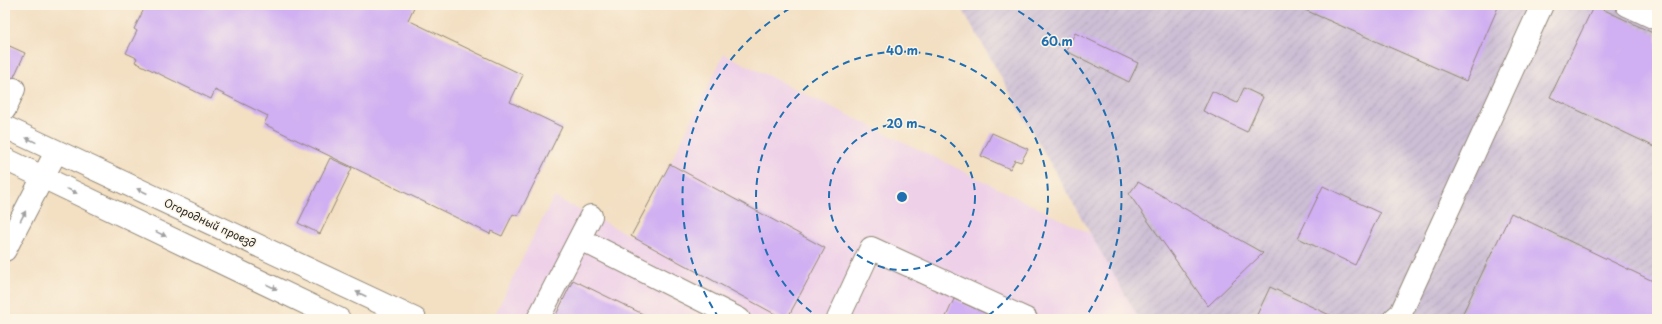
<svg xmlns="http://www.w3.org/2000/svg" width="1662" height="324" viewBox="0 0 1662 324" font-family="'Playpen Sans',sans-serif">
<style>
.built{fill:#eed0e8}
.industrial{fill:url(#industrial-furrows)}
.building{fill:#d0aff2}
.lines{fill:none;stroke-linecap:round;stroke-linejoin:round}
.minor-casing{stroke:#8f8576;stroke-width:24}
.major-casing{stroke:#8f8576;stroke-width:24}
.minor{stroke:#fff;stroke-width:22}
.major{stroke:#fff;stroke-width:22}
.oneway{fill:#a0a0a0}
.ring{fill:none;stroke:#1f6fb2;stroke-width:2;stroke-dasharray:7 5}
.labels{text-anchor:middle;stroke-width:3;stroke-linejoin:round;paint-order:stroke}
.street-label{font-size:11px;fill:#2b2b2b;stroke:#fcf5e5}
.centre{fill:#1f6fb2;stroke:#fcf5e5;stroke-width:2}
.ring-label{font-size:12px;text-anchor:middle;font-weight:bold;fill:#1f6fb2;stroke:#fcf5e5;stroke-width:3;stroke-linejoin:round;paint-order:stroke}
</style>
<defs>
<pattern id="industrial-furrows" width="10" height="10" patternUnits="userSpaceOnUse"><rect width="10" height="10" fill="#ccbed4"/><path d="M-1 1l2-2M0 10L10 0M9 11l2-2" fill="none" stroke="#afa3b6"/></pattern>
</defs>
<rect width="100%" height="100%" fill="#fcf5e5"/>
<filter id="ink" filterUnits="userSpaceOnUse"><feTurbulence type="fractalNoise" baseFrequency=".025" numOctaves="2"/><feDisplacementMap in="SourceGraphic" scale="8" xChannelSelector="R" yChannelSelector="G"/><feConvolveMatrix kernelMatrix="1 2 1 2 8 2 1 2 1" color-interpolation-filters="sRGB"/></filter>
<filter id="wash" filterUnits="userSpaceOnUse"><feTurbulence type="fractalNoise" baseFrequency=".012" numOctaves="4" result="noise"/><feDisplacementMap in="SourceGraphic" scale="16" xChannelSelector="R" yChannelSelector="G"/><feGaussianBlur stdDeviation="0.9" result="paint"/><feColorMatrix in="noise" values="0 0 0 0 0 0 0 0 0 0 0 0 0 0 0 0 0 1.4 0 .05"/><feComposite in="paint" operator="in"/></filter>
<g filter="url(#wash)">
<rect width="100%" height="100%" fill="#f3dfc2"/>
<path class="built" d="M724,54L1091,234L1139,319H787L825,248L670,164Z
M554,197L631,236L784,319H500L494,316L535,233Z"/>
<path class="industrial" d="M960,5H1657V319H1139Z"/>
<g id="blocks">
<path class="building" d="M146,5H415L408,20L523,75L510,102L562,127L518,216L513,214L502,236L491,231L490,234L264,124L268,116L215,90L211,99L135,62L137,58L126,53L137,31L134,29Z
M1307,5H1499L1466,81L1305,10Z
M1594,5L1657,35V148L1550,97Z
M1075,33L1138,63L1129,82L1066,51Z
M5,44L25,53L12,81L5,78Z
M1244,88L1263,97L1247,132L1203,111L1212,91L1237,103Z
M992,133L1028,149L1021,162L1015,160L1010,169L981,156Z
M330,158L352,168L320,234L298,223Z
M670,164L825,248L787,319H784L631,236Z
M1138,182L1245,243L1263,253L1208,306L1129,194Z
M1323,186L1380,213L1355,265L1298,238Z
M1511,213L1657,283V319H1460Z
M573,280L653,319H554Z
M1270,287L1338,319H1255Z
M954,299L998,319H945Z"/>
</g>
</g>
<g filter="url(#ink)">
<use href="#blocks" fill-opacity="0" stroke="#8f8576" stroke-width="1"/>
<g class="lines">
<defs>
<path id="minor" d="M1627,5L1657,19
M5,109L14,89
M580,239L739,319
M5,250L56,152
M538,319L591,216
M838,319L871,248L1026,319
M1394,319L1401,313L1542,5"/>
<path id="major" d="M5,127L415,319
M5,159L339,319"/>
</defs>
<use href="#minor" class="minor-casing"/>
<use href="#major" class="major-casing"/>
<use href="#minor" class="minor"/>
<use href="#major" class="major"/>
</g>
<defs><path id="oneway-solid" d="M-6-.8H1V-3.2L6.5 0L1 3.2V.8H-6Z"/></defs>
<g class="oneway">
<use href="#oneway-solid" transform="translate(31 140) rotate(-154)"/>
<use href="#oneway-solid" transform="translate(72 191) rotate(26)"/>
<use href="#oneway-solid" transform="translate(142 191) rotate(-155)"/>
<use href="#oneway-solid" transform="translate(23 216) rotate(-62)"/>
<use href="#oneway-solid" transform="translate(161 234) rotate(26)"/>
<use href="#oneway-solid" transform="translate(272 287) rotate(26)"/>
<use href="#oneway-solid" transform="translate(361 294) rotate(-155)"/>
</g>
</g>
<g class="ring">
<circle cx="902" cy="197" r="73"/>
<path d="M821 319A146 146 0 1 1 983 319"/>
<path d="M719 318A219 219 0 0 1 796 5M1008 5A219 219 0 0 1 1085 318"/>
</g>
<g class="labels">
<g class="street-label">
<text transform="translate(210 223) rotate(25)" y="4">Огородный проезд</text>
</g>
</g>
<circle cx="902" cy="197" r="6" class="centre"/>
<g class="ring-label">
<text x="1057" y="46">60 m</text>
<text x="902" y="55">40 m</text>
<text x="902" y="128">20 m</text>
</g>
<rect width="1662" height="324" fill="none" stroke="#fcf5e5" stroke-width="20"/>
</svg>
